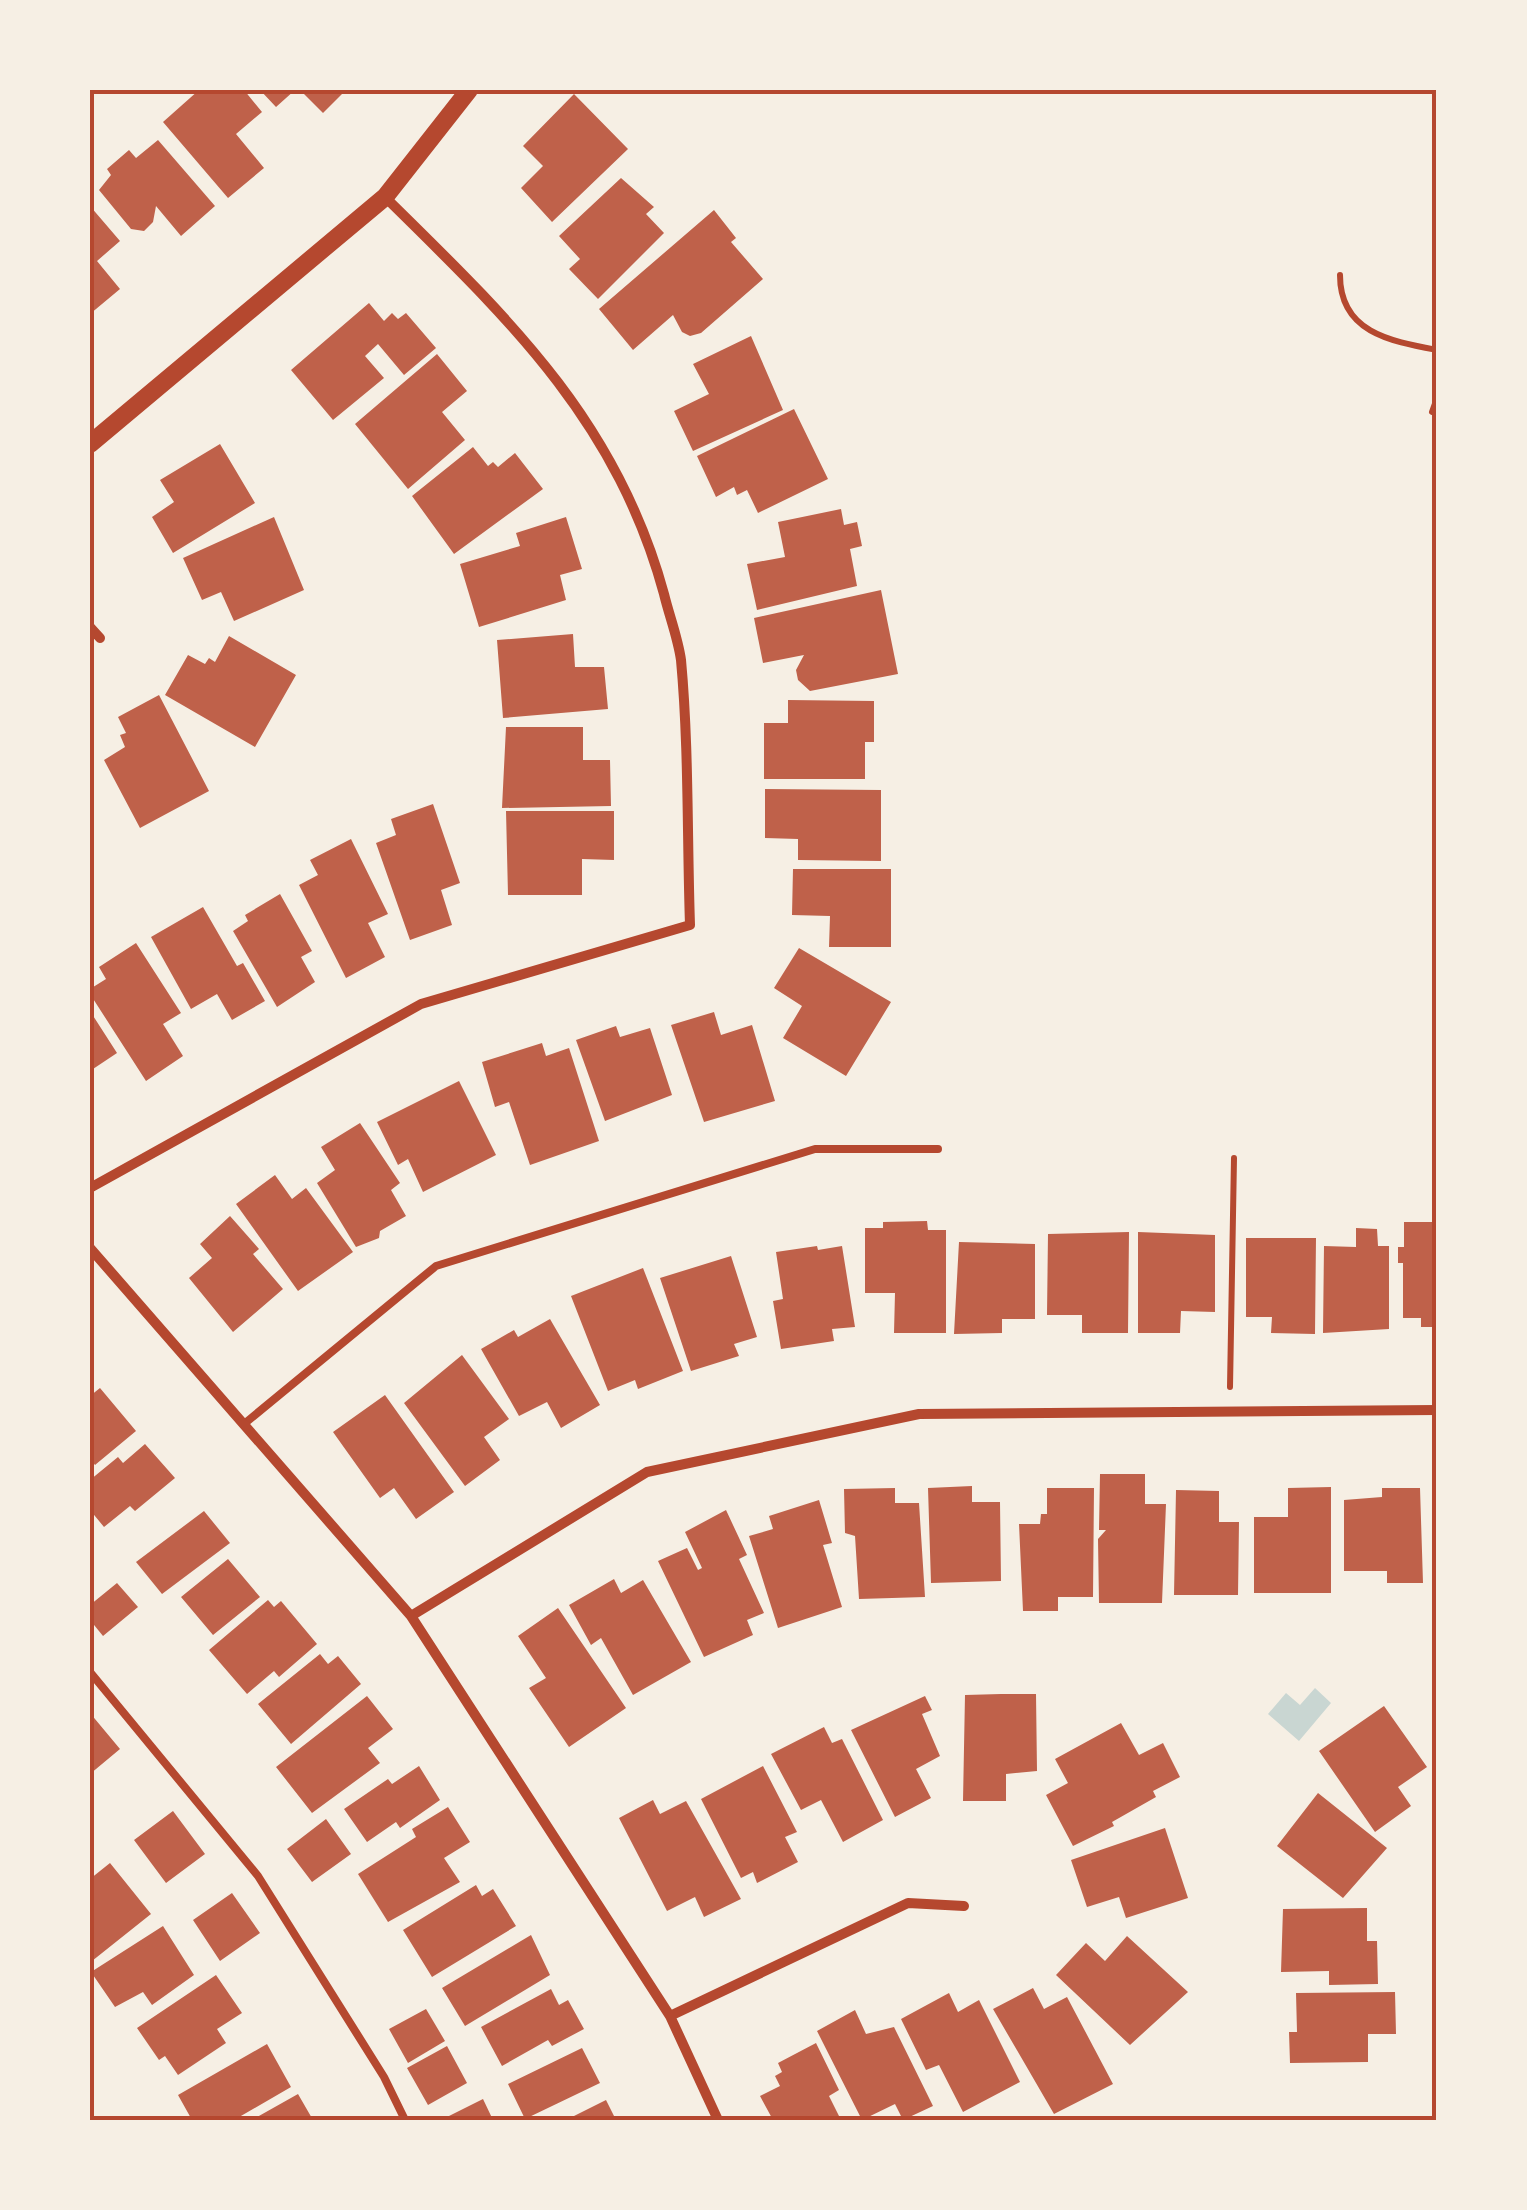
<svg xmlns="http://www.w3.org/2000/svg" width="1527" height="2210" viewBox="0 0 1527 2210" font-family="Commissioner,sans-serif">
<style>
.water{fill:#c9d6d2}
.building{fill:#bf614a}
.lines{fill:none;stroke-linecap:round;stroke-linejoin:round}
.path{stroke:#b5482f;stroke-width:6}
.service{stroke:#b5482f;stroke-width:8}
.minor{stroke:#b5482f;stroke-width:10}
.tertiary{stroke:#b5482f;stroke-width:18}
.neatline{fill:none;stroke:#b5482f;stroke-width:4}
</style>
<rect width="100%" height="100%" fill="#f6efe4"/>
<path class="water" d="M1315,1688L1331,1703L1299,1741L1268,1714L1286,1693L1300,1705Z"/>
<path class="building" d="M199,90H244L262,112L236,134L264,168L228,198L163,122Z
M260,90H295L276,107Z
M300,90H346L323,113Z
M574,94L628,149L552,222L521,188L543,166L523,146Z
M158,140L215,206L181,236L156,206L153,222L144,231L131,229L99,190L111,175L107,169L129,150L136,158Z
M621,178L654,207L646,214L664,233L598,299L569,269L580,259L559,236Z
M90,206L120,241L97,261L120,289L90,314Z
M714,210L736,238L731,242L763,279L701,333L690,336L682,332L673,315L633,350L599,309Z
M369,303L384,321L392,313L398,319L406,313L436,348L404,375L378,344L365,356L384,378L333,420L291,370Z
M751,336L783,410L693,451L674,411L709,394L693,364Z
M437,354L467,391L442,412L465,440L408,489L355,424Z
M794,409L828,479L758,513L747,490L737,495L734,487L716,497L697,456Z
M220,444L255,503L173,553L152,517L174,502L160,480Z
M473,447L488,466L493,462L498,467L515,453L543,489L454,554L412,496Z
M841,509L844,525L857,522L862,546L850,549L857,586L757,610L747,564L785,557L778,522Z
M274,517L304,590L234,621L221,592L202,600L183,558Z
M566,517L582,569L560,575L566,600L479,627L460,564L520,546L516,533Z
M881,590L898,674L810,691L798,680L796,670L804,655L763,663L754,618Z
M573,634L575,667H604L608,709L503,718L497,640Z
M229,636L296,675L255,747L165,695L188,655L205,664L209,658L215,662Z
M159,695L209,791L140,828L104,760L125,747L120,735L126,733L118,717Z
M788,700L874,701V742H865V779H764V723H788Z
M506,727H583V760H610L611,806L502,808Z
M765,789L881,790V861L798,860V839L765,838Z
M433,804L460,883L441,890L452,925L410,940L376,843L396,835L391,819Z
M506,811H614V860L582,859V895H508Z
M351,839L388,914L368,923L385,957L346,978L299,885L318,875L310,860Z
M793,869H891V947H829L830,916L792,915Z
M280,894L312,951L301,957L315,982L277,1007L233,931L248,921L245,915Z
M203,907L237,966L243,963L265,1001L232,1020L217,994L191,1009L151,937Z
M136,943L181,1013L163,1024L183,1056L146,1081L90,994V989L106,979L99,967Z
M799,948L891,1002L846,1076L783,1038L802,1006L774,988Z
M90,1011L117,1053L90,1071Z
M714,1012L721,1035L752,1025L775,1101L704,1122L671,1025Z
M616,1026L620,1037L650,1028L672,1095L605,1121L576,1040Z
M542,1043L546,1056L569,1048L599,1141L530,1165L509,1102L495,1107L482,1062Z
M459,1081L496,1155L423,1192L408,1159L398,1165L377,1122Z
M360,1123L400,1183L391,1190L406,1216L380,1231L379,1238L356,1247L317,1183L335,1170L321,1147Z
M275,1175L292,1199L306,1188L353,1252L298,1291L236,1204Z
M230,1216L259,1249L253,1254L283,1289L233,1332L189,1278L212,1258L200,1244Z
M927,1221L928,1230H946V1333H894L895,1293H865V1228H883V1222Z
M1404,1222H1437V1333H1432V1327H1421V1318H1403V1263H1398V1247H1404Z
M1356,1228L1377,1229L1378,1246H1389V1329L1323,1333L1324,1246L1356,1247Z
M1129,1232L1128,1333H1082V1315H1047L1048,1234Z
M1138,1232L1215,1235V1312L1181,1311L1180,1333H1138Z
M1246,1238H1316L1315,1334L1271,1333L1272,1317H1246Z
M959,1242L1035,1244V1319H1002V1333L954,1334Z
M817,1246L818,1250L842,1246L855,1327L832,1329L834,1341L781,1349L773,1301L783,1299L776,1252Z
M731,1256L757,1337L734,1344L739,1356L691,1371L660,1278Z
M643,1268L683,1371L638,1389L635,1380L608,1391L571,1296Z
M550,1319L600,1405L561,1428L547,1402L519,1416L481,1349L514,1330L518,1337Z
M462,1355L509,1419L484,1437L500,1460L465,1486L404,1403Z
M100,1388L136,1431L95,1465L90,1459V1396Z
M385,1395L454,1492L416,1519L394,1488L380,1498L333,1432Z
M145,1444L175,1478L135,1511L130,1506L104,1527L90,1510V1480L118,1457L123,1463Z
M1100,1474H1145V1504H1166L1162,1603H1099L1098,1539L1106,1530H1099Z
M972,1486V1502H1000L1001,1581L931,1583L928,1488Z
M1331,1487V1593H1254V1517H1288V1488Z
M895,1488V1503H919L925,1597L859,1599L855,1536L845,1533L844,1489Z
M1047,1488H1094L1093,1597H1058V1611H1023L1019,1524H1040L1041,1514H1047Z
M1382,1488H1420L1423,1583H1387V1571H1344V1500L1382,1497Z
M1176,1490L1219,1491V1522H1239L1238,1595H1174Z
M819,1500L832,1543L823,1545L842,1607L778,1628L749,1536L773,1529L769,1516Z
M726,1510L747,1555L739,1559L764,1613L747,1620L753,1635L704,1657L658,1561L687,1548L698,1570L702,1568L685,1532Z
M204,1511L230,1543L162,1594L136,1562Z
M228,1559L260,1597L213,1635L181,1597Z
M614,1579L621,1593L643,1580L691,1662L633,1695L601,1638L591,1645L569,1605Z
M117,1583L138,1607L103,1636L90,1620V1605Z
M268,1600L274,1607L281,1601L317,1644L279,1677L274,1671L247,1694L209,1650Z
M558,1608L626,1708L569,1747L529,1688L546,1678L518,1636Z
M320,1654L328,1664L338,1656L361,1684L291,1744L258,1704Z
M1001,1694H1036L1037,1771L1006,1774V1801H963L965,1695Z
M367,1696L393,1729L368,1748L380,1763L312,1813L276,1767Z
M925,1696L932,1710L922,1714L940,1756L916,1769L931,1798L895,1817L851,1730Z
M1384,1706L1427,1767L1398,1787L1411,1806L1375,1832L1319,1751Z
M90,1713L120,1749L90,1774Z
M1121,1723L1139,1755L1163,1743L1180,1777L1153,1791L1156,1797L1112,1822L1114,1826L1073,1846L1046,1795L1068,1783L1055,1759Z
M824,1727L832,1743L842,1739L883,1820L843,1842L821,1800L801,1810L771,1754Z
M419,1766L440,1800L400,1828L396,1822L367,1842L344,1809L388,1779L392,1784Z
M763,1766L797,1832L785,1837L798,1862L757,1883L753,1872L741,1878L701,1799Z
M1318,1793L1387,1848L1343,1898L1277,1846Z
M653,1800L660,1814L686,1801L741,1899L704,1917L695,1897L667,1911L619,1818Z
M448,1807L470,1842L444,1858L460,1882L388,1922L358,1874L416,1837L412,1829Z
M173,1811L205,1854L166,1883L134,1840Z
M326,1819L351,1854L312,1882L287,1849Z
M1165,1828L1188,1898L1126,1918L1119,1897L1087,1907L1071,1860Z
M110,1863L151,1914L92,1961L90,1879Z
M476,1885L482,1896L493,1889L516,1926L432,1977L403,1930Z
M232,1893L260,1933L220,1961L193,1920Z
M1367,1908V1941H1377L1378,1984L1329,1985V1971L1281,1972L1283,1909Z
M163,1926L194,1975L152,2005L143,1992L115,2007L91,1972Z
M531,1935L550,1975L465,2026L442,1988Z
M1127,1936L1188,1992L1130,2045L1056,1975L1086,1943L1105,1961Z
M216,1975L242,2013L217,2029L226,2043L178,2075L165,2056L159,2060L137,2028Z
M1033,1988L1044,2009L1067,1997L1113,2084L1054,2114L993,2009Z
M551,1989L559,2005L568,2000L584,2029L552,2046L548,2040L502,2066L481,2027Z
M1395,1992L1396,2034H1368V2062L1290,2063L1289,2032H1297L1296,1993Z
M949,1993L958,2012L979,2000L1020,2082L963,2112L939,2065L926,2070L901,2019Z
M426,2009L445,2041L408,2063L389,2029Z
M855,2010L866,2034L894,2027L933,2106L903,2120L895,2104L862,2120L817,2031Z
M816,2043L839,2090L829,2096L841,2120H773L760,2096L780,2086L775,2076L782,2072L778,2063Z
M267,2044L291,2087L234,2120H192L178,2095Z
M447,2046L467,2083L428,2105L407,2068Z
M582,2048L600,2083L525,2119L508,2084Z
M298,2094L313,2120H252Z
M483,2099L493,2120H441Z
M606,2100L616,2120H566Z"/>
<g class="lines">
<path class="path" d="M1340,275C1340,332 1389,341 1437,350
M1432,412L1437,398
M1230,1387L1234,1158"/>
<path class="service" d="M244,1424L436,1266L815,1149H938
M90,1672L258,1876L384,2077L405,2120"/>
<path class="minor" d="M90,627L100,638
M90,1188L421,1004L690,925C687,837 689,747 681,660C678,638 669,615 664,594C617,421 509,319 385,197
M90,1248L411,1616L670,2016L718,2120
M411,1616L647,1472L919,1414L1437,1410
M670,2016L908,1903L964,1906"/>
<path class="tertiary" d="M90,444L385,197L469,90"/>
</g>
<rect width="1527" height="2210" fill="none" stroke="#f6efe4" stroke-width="185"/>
<rect x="92" y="92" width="1342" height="2026" class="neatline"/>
</svg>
